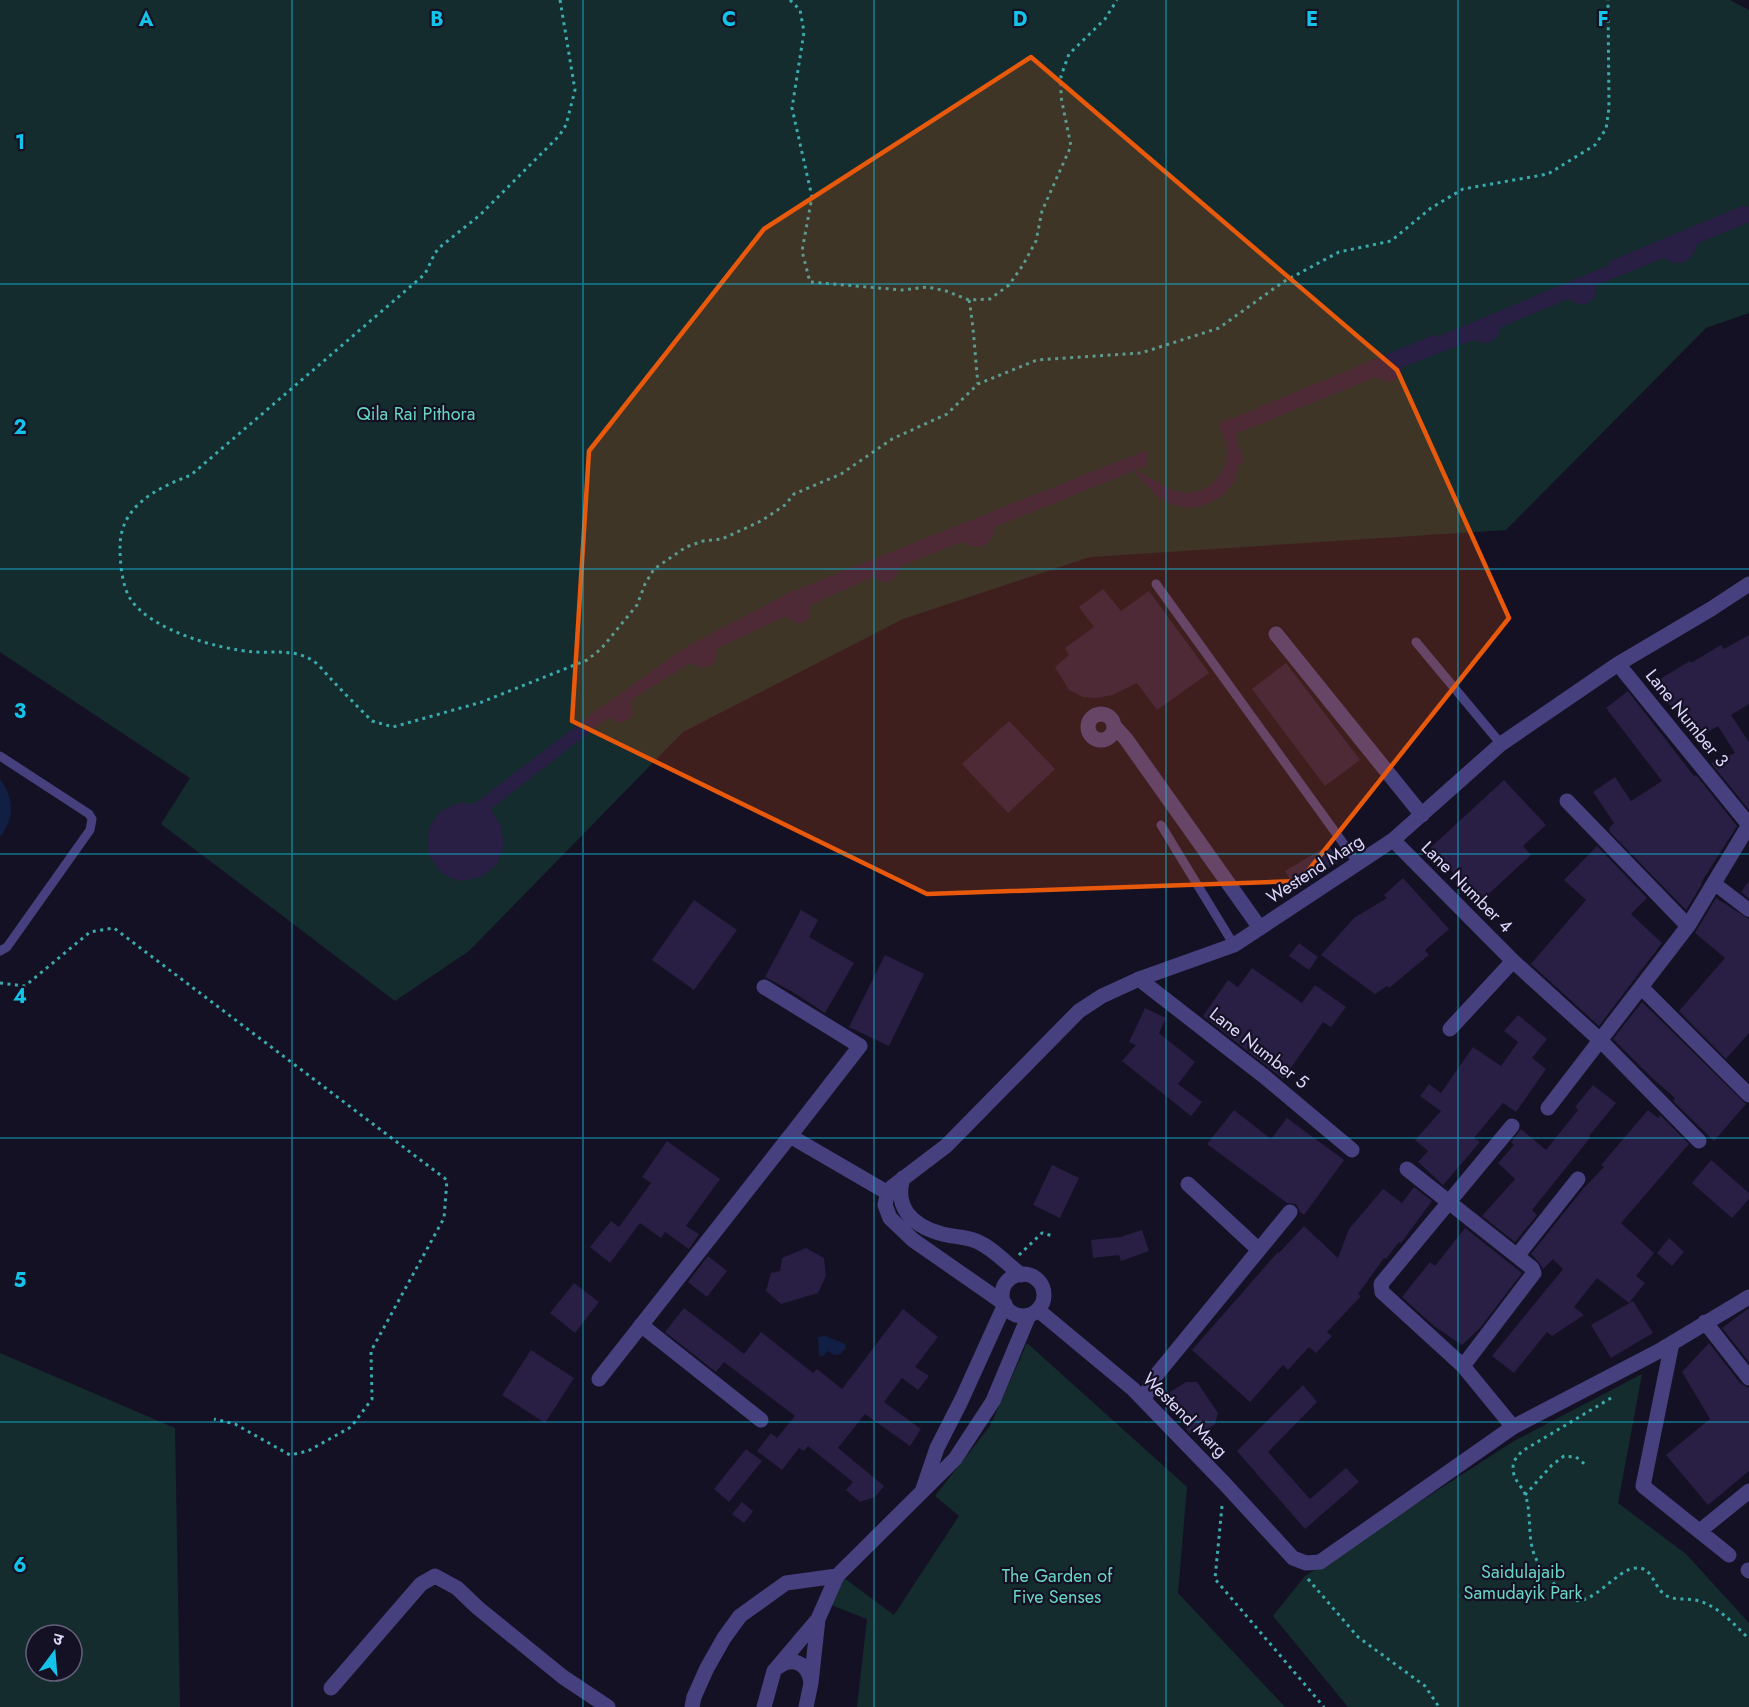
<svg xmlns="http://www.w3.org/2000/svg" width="1749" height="1707" viewBox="0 0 1749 1707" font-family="Jost,'Noto Sans Devanagari',sans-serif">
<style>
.green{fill:#142c2d;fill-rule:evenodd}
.water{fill:#101f43}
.building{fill:#291e43}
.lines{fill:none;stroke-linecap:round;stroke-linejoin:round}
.path{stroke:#3aaaad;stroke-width:3;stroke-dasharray:3 4.5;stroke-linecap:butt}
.service{stroke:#47407f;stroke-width:9}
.pedestrian{stroke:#47407f;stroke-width:14}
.minor{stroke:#47407f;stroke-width:15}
.tertiary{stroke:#47407f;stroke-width:15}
.marked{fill:#e8590c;fill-opacity:0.2;stroke:#e8590c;stroke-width:4.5;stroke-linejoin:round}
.grid{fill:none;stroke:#14c3ea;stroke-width:1.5;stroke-opacity:0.55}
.labels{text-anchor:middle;stroke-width:4.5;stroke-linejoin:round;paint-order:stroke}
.park-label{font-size:18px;fill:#69d6c3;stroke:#151124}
.street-label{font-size:18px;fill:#ded7fc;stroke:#151124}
.grid-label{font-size:20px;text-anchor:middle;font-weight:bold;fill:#14c3ea;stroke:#151124;stroke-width:4.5;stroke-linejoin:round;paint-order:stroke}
</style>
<rect width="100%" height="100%" fill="#151124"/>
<path class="green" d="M0,0H1730L1749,10V313L1706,328L1506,530L1090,557L903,619L683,732L469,951L395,1001L161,824L190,778L0,652Z
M1027,1343L1187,1487L1178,1593L1285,1707H857L867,1619L831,1605L844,1578L894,1615L959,1516L935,1496L990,1426Z
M0,1353L175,1428L180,1707H0ZM36,1635H72V1671H36Z
M1642,1374L1618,1503L1686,1554L1749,1623V1707H1348L1273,1616L1305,1576L1514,1441Z"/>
<path class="water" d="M0,779C14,798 15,818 0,837Z
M826,1336L845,1344L846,1349L842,1351V1354L834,1355L828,1351L823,1356H819L818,1337Z"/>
<path class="building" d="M1744,205L1745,208L1749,206V222L1697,244L1693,255L1685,262L1674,263L1664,258L1597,285L1594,299L1586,304H1578L1568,299L1501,327L1498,336L1491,342L1483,343L1473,340L1403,367L1400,376L1393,381H1385L1376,377L1235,434L1244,463L1239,464L1233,483L1222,496L1207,504L1190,508L1173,505L1158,497L1135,473L1137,471L1174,491L1187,493L1200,491L1212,484L1221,474L1226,462L1227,448L1219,424L1228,420L1229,417L1231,419L1436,334L1437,337L1609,265L1608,262Z
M1147,450L1148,465L995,527L992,538L984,546L974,547L962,542L901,566L897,575L891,581L882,582L873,577L810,605V617L804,623H796L786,616L717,648L716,658L712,665L703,668L690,663L631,700L633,713L628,720L620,723L608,718L491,809L501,826L504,846L497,865L481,877L461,881L451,878L442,873L430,857L427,848L429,827L441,811L459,803L474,804L596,711L686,647L791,592Z
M1103,589L1121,611L1149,591L1209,673L1157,710L1137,683L1112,695L1097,698L1083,697L1069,690L1055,667L1069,655L1065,648L1094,627L1079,607Z
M1749,635V704L1731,715L1749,742V810L1711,763L1735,753L1718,726L1698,738L1678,707L1673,710L1655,682L1690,661L1691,663L1721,645L1724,649Z
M1286,663L1360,760L1325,786L1252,689Z
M1628,691L1694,776L1696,775L1737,826L1701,883L1702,884L1686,910L1610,832L1609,828L1614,823L1593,792L1615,777L1631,801L1662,781L1606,708Z
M1009,721L1055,769L1008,813L962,764Z
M1504,780L1546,825L1523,846L1531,855L1480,902L1430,848Z
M1329,845L1339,862L1295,888L1285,871Z
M1597,846L1647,898L1631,914L1662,943L1599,1026L1531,964L1586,900L1564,880Z
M1403,878L1449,929L1425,950L1429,955L1389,988L1387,986L1375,994L1321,955L1354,918L1387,898L1384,895Z
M1749,881V899L1741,892Z
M1716,898L1749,919V1033L1726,1059L1679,1011L1725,958L1695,933Z
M694,900L737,930L694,990L652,960Z
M801,910L818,920L809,937L854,963L825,1013L791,991L765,977Z
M1299,943L1318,957L1309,970L1289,956Z
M885,955L924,974L889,1046L849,1027Z
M1252,968L1302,1003L1315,985L1346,1007L1331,1027L1323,1022L1283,1079L1203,1016L1228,980L1238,987Z
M1642,1002L1746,1104L1714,1141L1673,1101L1675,1098L1652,1078L1613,1039Z
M1145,1008L1166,1018L1159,1033L1195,1062L1178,1084L1202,1102L1191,1116L1122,1061L1136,1045L1129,1042Z
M1518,1015L1547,1039L1532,1058L1546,1069L1516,1112L1503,1103L1474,1138L1480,1142L1443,1185L1418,1162L1428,1151L1415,1140L1441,1111L1420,1096L1429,1084L1441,1093L1473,1047L1501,1066L1518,1042L1504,1031Z
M1593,1085L1616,1103L1589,1136L1590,1138L1532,1210L1537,1215L1515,1242L1482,1216L1515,1179L1498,1163L1514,1145L1511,1142L1521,1129L1546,1150L1578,1110L1575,1107Z
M1234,1110L1271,1139L1287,1118L1344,1160L1304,1215L1300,1212L1296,1204L1287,1203L1207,1144Z
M1648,1110L1658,1118L1660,1115L1689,1144L1621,1223L1654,1253L1636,1276L1645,1283L1629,1303L1597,1278L1574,1307L1584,1315L1552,1336L1547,1332L1514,1373L1492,1356L1563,1269L1553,1259L1543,1269L1538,1261L1531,1254L1583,1189L1604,1167L1601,1165Z
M667,1141L720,1179L686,1226L699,1234L689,1249L665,1232L661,1238L640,1223L610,1263L590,1247L611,1221L619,1227L651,1183L642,1177Z
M1711,1160L1749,1193V1199L1732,1218L1692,1183Z
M1052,1165L1079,1178L1060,1218L1033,1205Z
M1414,1187L1432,1201L1401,1243L1399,1242L1386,1259L1384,1258L1358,1294L1361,1296L1327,1332L1332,1336L1316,1353L1309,1347L1288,1370L1283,1365L1250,1402L1192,1350L1278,1252L1279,1253L1304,1226L1338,1258L1349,1229L1383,1189L1402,1203Z
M1465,1228L1522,1273L1480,1328L1462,1345L1434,1326L1402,1297L1430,1262L1435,1266Z
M1142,1230L1149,1251L1121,1261L1119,1255L1093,1258L1091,1240L1120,1237Z
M1669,1238L1684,1252L1672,1266L1657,1253Z
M806,1248L824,1258L826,1276L818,1293L781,1304L766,1291L771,1273L780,1271L782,1258Z
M708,1256L727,1271L707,1297L688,1282Z
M574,1283L599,1302L575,1333L550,1313Z
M1633,1301L1653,1333L1611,1358L1591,1325Z
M684,1308L744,1354L761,1332L813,1373L817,1369L842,1389L903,1309L938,1337L915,1367L929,1376L918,1390L902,1378L884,1402L921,1429L910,1446L865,1414L838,1448L884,1486L875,1497L860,1502L846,1490L853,1482L808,1446L804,1451L799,1448L782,1470L757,1451L771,1433L777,1438L795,1416L724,1362L716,1372L665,1332Z
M1749,1308V1362L1722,1328Z
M1709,1343L1741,1384L1749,1388V1471L1708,1505L1666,1455L1710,1419L1682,1372Z
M531,1350L574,1378L545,1423L502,1395Z
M1186,1382H1197L1218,1413L1215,1424L1200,1434L1189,1433L1168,1403L1170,1392Z
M1303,1385L1317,1402L1268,1452L1310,1499L1346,1468L1359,1482L1305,1529L1237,1451Z
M746,1449L762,1461L729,1502L714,1489Z
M742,1502L753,1511L744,1523L732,1514Z"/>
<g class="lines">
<path class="path" d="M560,0L575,90L566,125L559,136L480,215L440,247L435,253L425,274L191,475C158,488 120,505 120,547C120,563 122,586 131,600C153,631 218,649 254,652C274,653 294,649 312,660C319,664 325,673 331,679C344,693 358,707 372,721L393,727L482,702L587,660L601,649L637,605L645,584L654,569L686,547L703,541L722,539L761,521L785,505L794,494L841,474L892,439L947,414L978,384L1037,360L1141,353L1219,328L1283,282L1339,252L1391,241L1431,208L1463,189L1548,174L1595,145L1606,129L1609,108L1608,0
M790,0L800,10L804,32L792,108L812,197L802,251L810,282L902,290L928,287L946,291L969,300L990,299L1009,285L1023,265L1036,241L1042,211L1071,146L1061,97V76L1069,54L1105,19L1117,0
M969,300C974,328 975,356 978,384
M0,983L25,986L90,932L114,928L447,1180L444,1218L371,1351L372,1399L351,1427L308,1451L290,1455L235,1424L214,1419
M1019,1255L1042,1233L1053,1236
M1611,1398L1524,1450C1518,1455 1513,1460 1513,1468C1513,1481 1523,1486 1526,1497C1531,1514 1528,1534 1533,1551C1537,1564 1546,1575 1555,1585C1559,1590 1566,1598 1572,1600C1594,1606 1616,1569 1636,1568C1652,1566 1654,1587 1664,1594C1674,1602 1687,1597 1699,1601C1719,1607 1734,1624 1749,1639
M1525,1495L1552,1465L1564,1456L1576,1457L1587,1466
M1222,1506L1215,1579L1324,1707
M1308,1579L1358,1637L1425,1686L1439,1707"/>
<path class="service" d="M1156,584L1359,865
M1416,642L1501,744
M0,756L89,814L92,819L90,830L7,947L0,951
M1161,825L1234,945"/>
<path class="pedestrian" d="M1715,884L1749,910"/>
<path class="minor" d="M1276,634L1422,815
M1088 727a13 13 0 1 1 26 0a13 13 0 1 1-26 0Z
M1115,727L1126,739L1260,928
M1567,801L1688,926
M1393,840L1513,961L1601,1041L1699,1141
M1139,979L1265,1077L1352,1150
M764,987L860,1046L790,1136
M1641,987L1749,1095
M1450,1029L1513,961
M1548,1108L1688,926L1749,825L1618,664
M1512,1126L1381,1284L1382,1292L1463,1366L1513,1427
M1407,1169L1517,1256L1532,1268L1534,1273L1463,1366
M1188,1184L1259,1250
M1517,1256L1578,1179
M1038,1310L1133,1389L1224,1483L1293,1558L1306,1563L1320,1562L1513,1427L1659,1351L1749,1297
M1705,1322L1749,1378
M641,1325L761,1420
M1672,1343L1643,1486L1729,1555
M599,1379L790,1136L888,1193
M1144,1400L1153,1379L1290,1212
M1701,1530L1749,1491
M1748,1570L1749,1571
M778,1667C794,1655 809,1665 811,1683
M331,1688L421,1584L435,1576L457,1588L478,1608L563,1677L608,1707
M764,1707L774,1671L818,1619
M806,1707L811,1683L818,1619L837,1576"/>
<path class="tertiary" d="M903,1178C894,1207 912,1225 939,1233C950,1237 964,1236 976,1241C993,1248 1006,1263 1021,1275
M1002 1295a21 21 0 1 1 42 0a21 21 0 1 1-42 0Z
M923,1489L937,1448L961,1401L1005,1304L913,1240L890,1218L885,1205L887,1195L892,1187L946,1146L1079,1011L1102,996L1139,979L1234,945L1393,840L1501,744L1618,664L1711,609L1749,584
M692,1707L694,1697L707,1668L724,1638L740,1616L786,1583L837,1576L955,1459L993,1401L1029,1315"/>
</g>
<path class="marked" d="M1031,57L1397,370L1509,618L1300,881L927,894L572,721L589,451L764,229Z"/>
<path class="grid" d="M292,0V1707M583,0V1707M874,0V1707M1166,0V1707M1458,0V1707M0,284H1749M0,569H1749M0,854H1749M0,1138H1749M0,1422H1749"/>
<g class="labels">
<g class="park-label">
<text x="416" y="420">Qila Rai Pithora</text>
<text x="1523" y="1578">Saidulajaib<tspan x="1523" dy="21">Samudayik Park</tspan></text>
<text x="1057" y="1582">The Garden of<tspan x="1057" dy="21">Five Senses</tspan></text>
</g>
<g class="street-label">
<text transform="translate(1687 718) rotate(51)" y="6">Lane Number 3</text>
<text transform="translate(1315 869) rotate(-33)" y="6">Westend Marg</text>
<text transform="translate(1467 887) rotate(45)" y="6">Lane Number 4</text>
<text transform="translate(1259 1048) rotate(38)" y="6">Lane Number 5</text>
<text transform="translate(1185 1415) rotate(45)" y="6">Westend Marg</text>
</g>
</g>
<g class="grid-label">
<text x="146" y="26">A</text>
<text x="437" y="26">B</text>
<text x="729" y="26">C</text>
<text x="1020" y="26">D</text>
<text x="1312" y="26">E</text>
<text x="1603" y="26">F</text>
<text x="20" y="149">1</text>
<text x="20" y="434">2</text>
<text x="20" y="718">3</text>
<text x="20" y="1003">4</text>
<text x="20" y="1287">5</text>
<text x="20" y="1572">6</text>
</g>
<g transform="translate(54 1653) rotate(16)"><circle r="28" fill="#151124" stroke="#65607a" stroke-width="1.5"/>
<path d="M0-4.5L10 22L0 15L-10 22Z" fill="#14c3ea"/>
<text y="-9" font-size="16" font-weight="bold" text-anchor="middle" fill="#ded7fc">उ</text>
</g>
</svg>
